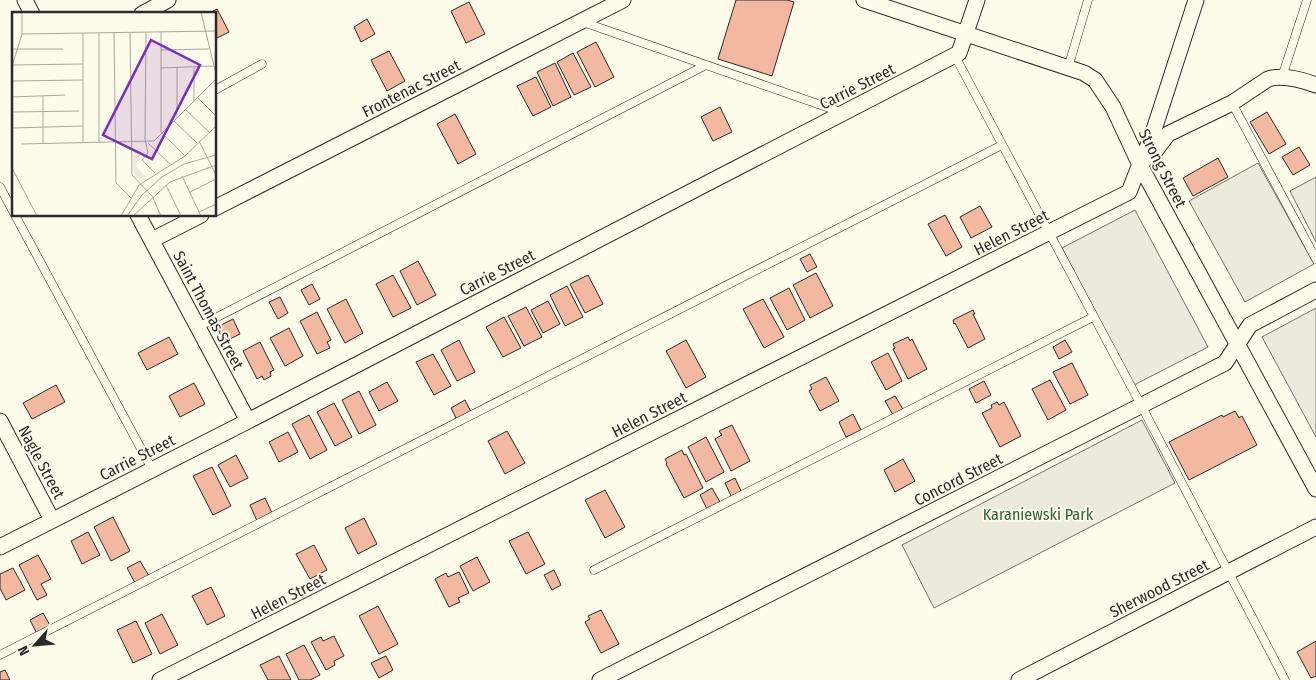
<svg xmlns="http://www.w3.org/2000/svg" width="1316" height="680" viewBox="0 0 1316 680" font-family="'Fira Sans Condensed',sans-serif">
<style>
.green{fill:#ecebdb;stroke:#74746e}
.parking{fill:#eceadb;stroke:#74746e}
.building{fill:#f2b8a0;stroke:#2b2b2b}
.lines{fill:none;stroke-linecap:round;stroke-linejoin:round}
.service-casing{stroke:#2b2b2b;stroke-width:9}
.minor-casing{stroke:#2b2b2b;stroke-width:17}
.service{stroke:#fdfbea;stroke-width:8}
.minor{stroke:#fdfbea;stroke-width:15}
.labels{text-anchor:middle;stroke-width:4;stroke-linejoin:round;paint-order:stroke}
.street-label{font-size:16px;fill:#2b2b2b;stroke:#fdfbea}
.park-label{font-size:16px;fill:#34623c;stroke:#fdfbea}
.inset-road{fill:none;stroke:#a9a89e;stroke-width:1}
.view{fill:#7b2cbf;fill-opacity:0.15;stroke:#7b2cbf;stroke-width:2.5}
.inset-edge{fill:none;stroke:#2b2b2b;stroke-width:2.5}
</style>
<rect width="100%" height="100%" fill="#fdfbea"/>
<path class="green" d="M1258,163L1314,264L1245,302L1189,201Z
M1316,177V242L1290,191Z
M1316,308V437L1262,337Z
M1142,420L1175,483L934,608L902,545Z"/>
<path class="parking" d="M1135,210L1208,347L1134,385L1062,248Z"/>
<path class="building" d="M736,0H787L794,2L772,76L718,59Z
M469,2L485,34L466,43L451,11Z
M217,9L229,32L215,39V14H208Z
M367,19L375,34L361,42L354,27Z
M596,42L614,77L595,87L577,52Z
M389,51L405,81L387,91L371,60Z
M573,53L591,87L574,95L557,62Z
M555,63L571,97L553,106L537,72Z
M536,77L551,107L533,116L517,86Z
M720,107L732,132L713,141L701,117Z
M1267,112L1286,144L1269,154L1250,122Z
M455,114L476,154L458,164L437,124Z
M1299,147L1310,165L1293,175L1282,157Z
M1218,158L1228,177L1193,196L1183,178Z
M980,206L992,227L971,238L960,217Z
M945,215L962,247L946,256L928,224Z
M810,254L817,267L807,272L800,259Z
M418,261L436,295L417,305L400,271Z
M816,273L833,306L810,318L793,285Z
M393,275L411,308L393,317L376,284Z
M588,275L603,304L585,313L570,284Z
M312,284L320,299L309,305L301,290Z
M567,286L583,317L565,326L550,295Z
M789,288L805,320L787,330L770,298Z
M280,297L288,313L278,319L269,302Z
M346,299L363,333L345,343L327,309Z
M763,299L784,337L764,348L743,309Z
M548,301L560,324L543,333L531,310Z
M526,307L542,337L524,346L508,316Z
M973,310L975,314H973L985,339L968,348L955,323L954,324L953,320Z
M317,312L331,340L327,342L330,348L317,354L300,321Z
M504,317L521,348L503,357L486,327Z
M233,319L240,334L224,342L217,327Z
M289,328L303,356L285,366L270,338Z
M169,337L178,354L147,370L138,353Z
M908,337L910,341L912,339L927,369L908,379L893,349L895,348L893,344Z
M459,340L475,372L457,381L441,350Z
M686,340L706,377L686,388L666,351Z
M1065,340L1072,352L1059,359L1053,347Z
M260,342L274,370L270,372L271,376L264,380L262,376L257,379L243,351Z
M888,353L902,381L886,390L871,362Z
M433,354L451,386L434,395L416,362Z
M1072,363L1088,395L1070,404L1053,372Z
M826,377L839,401L820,411L809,391L812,389L810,385Z
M1050,380L1066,410L1048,420L1032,389Z
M984,381L991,395L976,403L969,389Z
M387,382L398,401L379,411L369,392Z
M194,383L205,404L180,417L169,396Z
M56,385L65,402L32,419L23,403Z
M359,391L376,425L359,434L342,400Z
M895,396L903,409L893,415L885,401Z
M465,400L472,414L458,422L451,408Z
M997,402L999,405L1004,402L1021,436L1000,447L982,413L992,408L991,405Z
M334,403L352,437L335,446L317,412Z
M1235,411L1239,418L1242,416L1257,445L1189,480L1169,442L1222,415L1223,417Z
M853,414L861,430L846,437L839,422Z
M309,415L327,450L310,459L292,424Z
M732,425L750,461L731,471L715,439L722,435L719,431Z
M507,431L525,463L505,474L488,441Z
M288,432L298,452L279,462L269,442Z
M706,437L724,472L706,482L688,447Z
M682,450L684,455L686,454L703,488L684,498L666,464L667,463L665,459Z
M236,455L248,478L230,487L218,465Z
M903,459L915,481L895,492L884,470Z
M212,467L231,506L213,515L193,476Z
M735,478L742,493L732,498L725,483Z
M712,488L720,502L707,509L700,495Z
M605,490L625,527L605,538L585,500Z
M265,498L272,513L257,521L250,505Z
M113,517L130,551L111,561L94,527Z
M364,518L377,544L358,554L345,528Z
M88,532L100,555L82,564L71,541Z
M528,532L545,564L526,574L509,541Z
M314,545L327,570L310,579L296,554Z
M38,555L51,579L41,584L47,595L37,600L19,565Z
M477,557L490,582L473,591L460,566Z
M140,561L149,576L135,583L127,568Z
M13,568L25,590L6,600L0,588V574Z
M554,570L561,585L552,590L544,575Z
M459,572L469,593L458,598L460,602L449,607L435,579L446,573L448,577Z
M211,587L225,616L207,625L192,596Z
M378,606L398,644L379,654L359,616Z
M601,610L619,644L601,653L585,622L590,619L588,616Z
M43,613L51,627L37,634L30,620Z
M162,614L178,645L160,654L145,623Z
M136,621L152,654L133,663L117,630Z
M334,636L344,656L334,661L335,665L326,670L311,642L321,637L323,641Z
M1316,641V676L1311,678L1297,652Z
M304,645L320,675L310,680H299L286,654Z
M279,656L291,680H268L260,665Z
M386,656L393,670L379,678L371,663Z
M5,670L10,680H0V672Z"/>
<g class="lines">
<defs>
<path id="service" d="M583,22L841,112
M955,56L1141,405L1285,680
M1068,68L1088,0
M1282,77L1307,0
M215,90L262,64
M1232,103L1316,259
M0,187L14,213
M15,215L152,469
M198,327L706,65
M594,570L1093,317
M0,655L1002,145"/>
<path id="minor" d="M25,0L32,14
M864,0L1084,73L1095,80L1113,107L1140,165L1316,489
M142,14L168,0
M1143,157L1151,139L1196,0
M1140,164L1156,150L1168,134L1232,103L1268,79C1283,74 1302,80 1316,85
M215,208L623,0
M138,215L248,421
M152,240L201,215
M0,421L52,520
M0,547L248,421L959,53L977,0
M160,680L1129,192L1140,164
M600,680L1225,363L1250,325L1316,290
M1019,680L1316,527"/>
</defs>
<use href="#service" class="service-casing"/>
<use href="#minor" class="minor-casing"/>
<use href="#service" class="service"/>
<use href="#minor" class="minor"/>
</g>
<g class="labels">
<g class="street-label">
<text transform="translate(857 86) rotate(-27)" y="6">Carrie Street</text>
<text transform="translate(411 88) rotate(-27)" y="6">Frontenac Street</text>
<text transform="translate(1163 168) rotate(63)" y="6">Strong Street</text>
<text transform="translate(1011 232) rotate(-27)" y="6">Helen Street</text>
<text transform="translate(497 272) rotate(-27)" y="6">Carrie Street</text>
<text transform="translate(209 310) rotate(62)" y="6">Saint Thomas Street</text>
<text transform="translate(649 414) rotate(-27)" y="6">Helen Street</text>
<text transform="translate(137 457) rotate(-27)" y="6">Carrie Street</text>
<text transform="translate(42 462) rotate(62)" y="6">Nagle Street</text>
<text transform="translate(958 479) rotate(-27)" y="6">Concord Street</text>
<text transform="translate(1159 588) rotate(-27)" y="6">Sherwood Street</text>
<text transform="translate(288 596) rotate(-27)" y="6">Helen Street</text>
</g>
<g class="park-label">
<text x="1038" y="520">Karaniewski Park</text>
</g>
</g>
<g transform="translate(12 12)">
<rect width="204" height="204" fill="#fdfbea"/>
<path d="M121,139H127L128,147L123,153L134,165L129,169L122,163Z" fill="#ecebdb"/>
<path class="inset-road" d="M189,0L204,62M102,20L104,171L119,186M118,20L120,163L140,184L149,204M134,20L133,127L136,141L130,148L143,161M149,20V120L173,144M71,21V130M10,22L204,19M0,37H51M149,38L197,37M0,53L71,52M0,54L10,22V0M165,55V106M182,55V89M149,56L201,54M0,69L71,68M31,84V131M0,85L53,83M186,86L204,104M174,98L197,120M0,100L67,99M162,109L185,131M0,116L71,114M187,129L204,163M87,130V21M136,131L158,152M9,132L142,129L204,67M0,156L25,204M170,164L189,204M154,173L169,204M178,180L204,167M187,200L204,192M109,204L127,173L173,144L204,114M115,204L130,183L150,165L172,152L204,143M121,204L158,170L204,153"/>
<path class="view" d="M139,28L188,53L140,147L91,123Z"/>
<rect width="204" height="204" class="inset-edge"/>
</g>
<g transform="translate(35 645) rotate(243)" stroke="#fdfbea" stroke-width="4" paint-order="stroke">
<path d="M0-4L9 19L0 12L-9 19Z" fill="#2b2b2b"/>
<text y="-8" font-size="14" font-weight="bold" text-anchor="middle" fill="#2b2b2b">N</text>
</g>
</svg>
